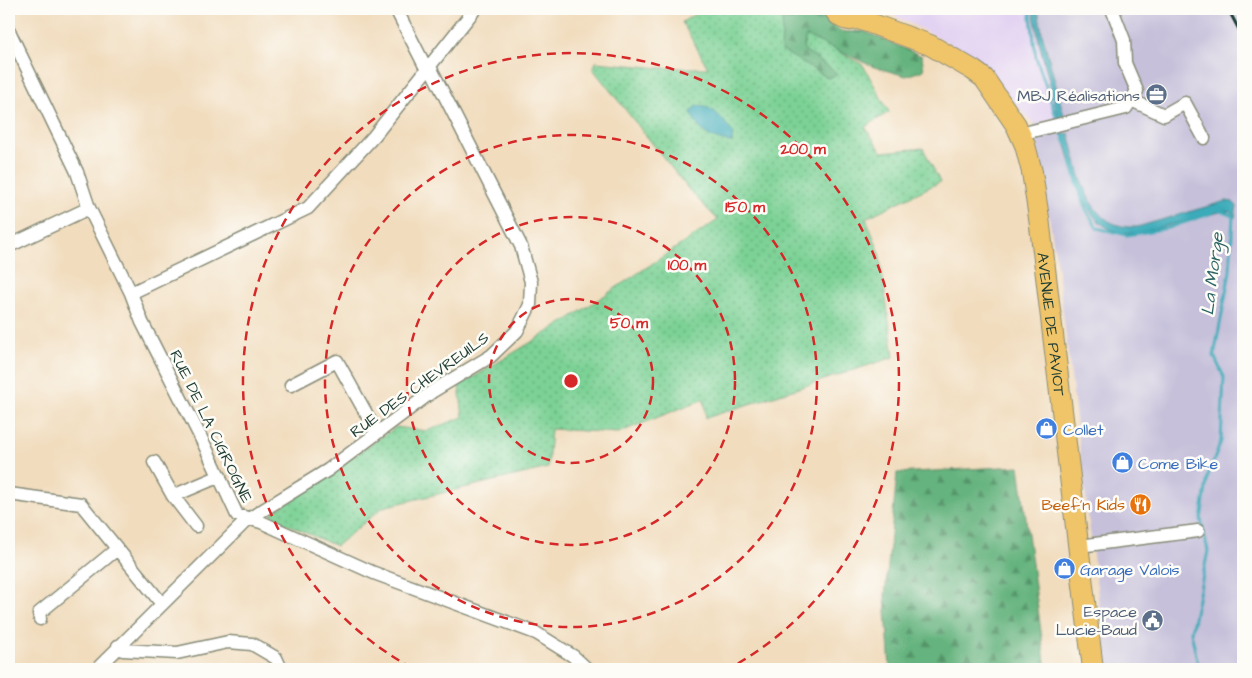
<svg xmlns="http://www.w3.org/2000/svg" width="1252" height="678" viewBox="0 0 1252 678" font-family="'Architects Daughter',sans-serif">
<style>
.built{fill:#e3d3f2}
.industrial{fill:#c6c0da}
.green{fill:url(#green-dots);stroke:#4e8764}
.forest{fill:url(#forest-firs);stroke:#427859}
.water{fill:#3baab9;stroke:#2d7476}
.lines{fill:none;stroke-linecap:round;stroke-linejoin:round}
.stream{stroke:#3baab9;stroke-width:3}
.street-casing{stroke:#888c78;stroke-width:15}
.primary-casing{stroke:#888c78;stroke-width:22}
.street{stroke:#fff;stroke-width:12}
.primary{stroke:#f0c469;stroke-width:20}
.rail{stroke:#1f3d34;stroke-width:3}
.ring{fill:none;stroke:#d62828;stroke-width:2.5;stroke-dasharray:9 6}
.labels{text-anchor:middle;stroke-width:5;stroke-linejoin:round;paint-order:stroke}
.service-label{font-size:16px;fill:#4e5e75;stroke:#fdfcf7;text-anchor:end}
.street-label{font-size:16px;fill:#1f3d34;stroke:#fdfcf7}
.shop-label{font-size:16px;fill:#366cbe;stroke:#fdfcf7;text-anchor:start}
.food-label{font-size:16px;fill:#c56008;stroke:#fdfcf7;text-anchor:end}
.water-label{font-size:18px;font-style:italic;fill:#296363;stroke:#fdfcf7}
.centre{fill:#d62828;stroke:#fdfcf7;stroke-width:2.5}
.ring-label{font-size:15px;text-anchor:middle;font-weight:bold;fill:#d62828;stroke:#fdfcf7;stroke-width:5;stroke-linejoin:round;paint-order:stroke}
</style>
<defs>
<pattern id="green-dots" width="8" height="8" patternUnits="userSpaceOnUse" patternTransform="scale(1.25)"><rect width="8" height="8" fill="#7cd195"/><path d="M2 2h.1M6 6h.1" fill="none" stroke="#65ab7a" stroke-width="1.8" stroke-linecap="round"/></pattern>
<pattern id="forest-firs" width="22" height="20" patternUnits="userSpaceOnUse" patternTransform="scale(1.25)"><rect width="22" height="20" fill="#65b37e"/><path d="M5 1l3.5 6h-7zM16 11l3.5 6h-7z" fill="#539368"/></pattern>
</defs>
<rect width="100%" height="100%" fill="#fdfcf7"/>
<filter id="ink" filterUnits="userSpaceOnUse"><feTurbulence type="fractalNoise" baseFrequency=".02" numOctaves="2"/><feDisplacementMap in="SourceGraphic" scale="10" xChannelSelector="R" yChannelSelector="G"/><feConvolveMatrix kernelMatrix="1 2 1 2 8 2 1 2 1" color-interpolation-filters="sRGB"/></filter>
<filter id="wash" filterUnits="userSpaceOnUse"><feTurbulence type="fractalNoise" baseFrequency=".0096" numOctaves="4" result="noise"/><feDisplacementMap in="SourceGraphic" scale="20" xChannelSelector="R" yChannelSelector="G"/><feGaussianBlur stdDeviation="1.12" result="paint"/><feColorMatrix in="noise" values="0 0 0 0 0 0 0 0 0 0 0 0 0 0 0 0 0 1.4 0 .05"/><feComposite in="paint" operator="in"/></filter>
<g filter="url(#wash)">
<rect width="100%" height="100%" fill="#f1dcbd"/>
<path class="built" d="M881,9H1031L1035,33L1061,122L1034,124L977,63L947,42Z"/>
<path class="industrial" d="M1031,9H1243V669H1107L1058,271L1034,124L1060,122L1035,33Z"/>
<path class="green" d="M704,9H762L863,65L889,112L865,127L882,152L923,148L940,182L866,218L879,251L894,357L706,418L704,399L618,433L551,429L548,468L383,507L336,546L277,520L271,514L396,427L427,431L463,417L459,386L566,321L718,220L690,191L593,69L596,62L660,68H708L682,22Z"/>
<path class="forest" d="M789,9H815L842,32L864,31L922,56L924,70L906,76L874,67L806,36L803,49L838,74L828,78L781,50L783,11Z
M1019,466L1046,669H890L885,596L897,473Z"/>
<path class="water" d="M1033,9H1038L1042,33L1066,123L1060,124L1040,46Z
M696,106C715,106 722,119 733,133L732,142C711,140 698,132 691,112Z
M1069,133C1080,172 1085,230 1137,227L1226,201L1233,202L1237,206L1235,218L1231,212L1224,211L1142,232C1083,242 1076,177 1063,135Z"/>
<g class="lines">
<path class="stream" d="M1030,9L1036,57L1058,122
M1060,128L1066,144
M1071,162L1084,206L1097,228L1127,235L1168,228L1212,213
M1199,669L1191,632L1208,551L1201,519L1208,476L1221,441L1224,377L1214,356L1230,271L1233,216L1218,210"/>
</g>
</g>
<g filter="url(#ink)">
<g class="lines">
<defs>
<path id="street" d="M396,9L427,70
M9,31L77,172L89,208L131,293L142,322L205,446L237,515L261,522L374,573L536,633L573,656L587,669
M1131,100L1164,115L1185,103L1204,138
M1020,134L1126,108L1137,91L1125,63L1124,40L1112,9
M9,246L89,208
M131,293L308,208L374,136L475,9
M291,385L337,361L377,433
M154,462L173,496L196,526
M9,494L81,504L162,604
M173,496L220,476
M1079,546L1198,531
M40,619L39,613L117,549
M118,646L123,650L177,653L228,642L252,644L276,658L281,669
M97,669L247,520L328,470L433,391L491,356L517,331L530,305L531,282L521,246L430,67"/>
<g id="primary">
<path d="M834,9C841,23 858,24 866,11"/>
<path id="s1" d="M859,19L930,45L973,70L984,78L1016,125L1025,145L1032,172L1039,218L1093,669"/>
</g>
</defs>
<use href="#street" class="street-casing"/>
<use href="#primary" class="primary-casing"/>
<use href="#street" class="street"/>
<use href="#primary" class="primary"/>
<path class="rail" d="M1228,9L1243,37"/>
</g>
</g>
<g class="ring">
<circle cx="571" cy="381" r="82"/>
<circle cx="571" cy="381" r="164"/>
<circle cx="571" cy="381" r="246"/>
<path d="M412 668A328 328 0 1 1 730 668"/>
</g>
<defs>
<symbol id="office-disc" viewBox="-11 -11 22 22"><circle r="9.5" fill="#5c6f8a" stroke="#fdfcf7"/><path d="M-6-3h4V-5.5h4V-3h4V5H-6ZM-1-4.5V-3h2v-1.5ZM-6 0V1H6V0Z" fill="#fff"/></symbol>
<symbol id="shop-disc" viewBox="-11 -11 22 22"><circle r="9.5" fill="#3f7fe0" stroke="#fdfcf7"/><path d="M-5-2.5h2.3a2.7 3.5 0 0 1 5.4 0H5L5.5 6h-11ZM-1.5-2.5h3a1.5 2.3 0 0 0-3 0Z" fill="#fff"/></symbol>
<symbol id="restaurant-disc" viewBox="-11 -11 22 22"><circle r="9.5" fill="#e8710a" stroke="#fdfcf7"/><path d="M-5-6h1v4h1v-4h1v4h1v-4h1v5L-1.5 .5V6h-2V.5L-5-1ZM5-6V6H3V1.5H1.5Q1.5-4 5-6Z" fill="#fff"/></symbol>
<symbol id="civic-disc" viewBox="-11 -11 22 22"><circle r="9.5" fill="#5c6f8a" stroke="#fdfcf7"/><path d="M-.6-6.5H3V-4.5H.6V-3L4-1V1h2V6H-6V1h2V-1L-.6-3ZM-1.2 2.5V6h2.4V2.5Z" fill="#fff"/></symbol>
</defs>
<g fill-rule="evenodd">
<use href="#office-disc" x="1144" y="82" width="25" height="25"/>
<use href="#shop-disc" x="1034" y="416" width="25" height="25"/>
<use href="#shop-disc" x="1110" y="450" width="25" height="25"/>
<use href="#restaurant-disc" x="1128" y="492" width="25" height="25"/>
<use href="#shop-disc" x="1052" y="556" width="25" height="25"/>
<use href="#civic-disc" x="1140" y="608" width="25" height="25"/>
</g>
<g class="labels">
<g class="service-label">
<text x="1140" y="101">MBJ Réalisations</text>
<text x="1137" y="617">Espace<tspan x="1137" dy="18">Lucie-Baud</tspan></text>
</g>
<g class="street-label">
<text dy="6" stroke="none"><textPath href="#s1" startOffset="399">AVENUE DE PAVIOT</textPath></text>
<text transform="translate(419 384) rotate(-36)" y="6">RUE DES CHEVREUILS</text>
<text transform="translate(212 426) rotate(64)" y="6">RUE DE LA CIGROGNE</text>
</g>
<g class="shop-label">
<text x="1063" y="435">Collet</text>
<text x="1138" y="469">Come Bike</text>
<text x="1080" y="575">Garage Valois</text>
</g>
<g class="food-label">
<text x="1125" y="510">Beef'n Kids</text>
</g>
<g class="water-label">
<text transform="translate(1212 274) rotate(-83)" y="6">La Morge</text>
</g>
</g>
<circle cx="571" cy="381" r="8" class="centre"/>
<g class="ring-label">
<text x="803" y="154">200 m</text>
<text x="745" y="212">150 m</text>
<text x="687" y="270">100 m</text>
<text x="629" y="328">50 m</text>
</g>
<rect width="1252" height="678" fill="none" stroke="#fdfcf7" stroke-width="30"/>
</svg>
